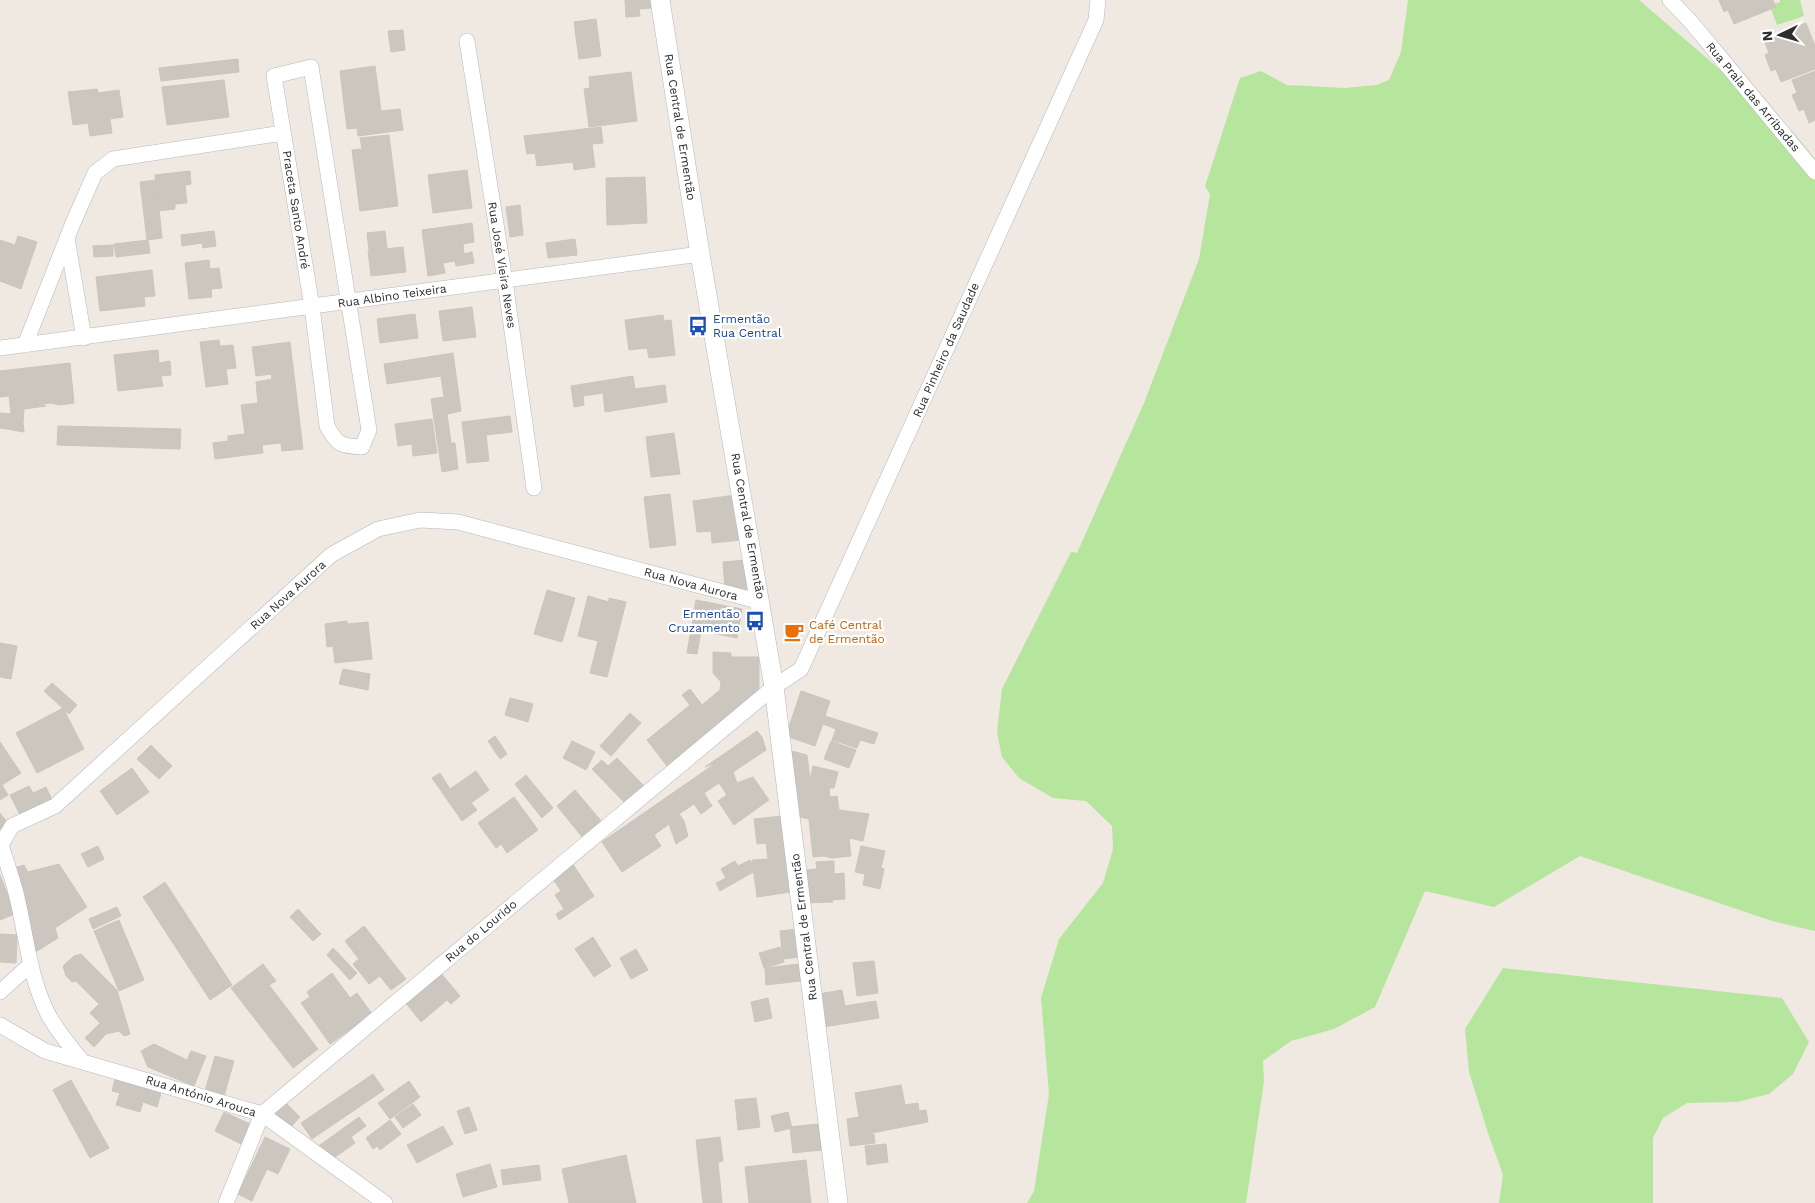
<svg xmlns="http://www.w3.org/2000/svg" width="1815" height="1203" viewBox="0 0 1815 1203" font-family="'Work Sans',sans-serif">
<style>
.green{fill:#b6e59e}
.building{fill:#cbc7bf;stroke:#cbc5ba}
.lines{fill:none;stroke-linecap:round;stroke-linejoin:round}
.minor-casing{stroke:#b4b7c1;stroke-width:16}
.tertiary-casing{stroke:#b4b7c1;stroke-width:20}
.minor{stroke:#fff;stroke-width:15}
.tertiary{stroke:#fff;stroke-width:19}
.labels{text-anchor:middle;stroke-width:4.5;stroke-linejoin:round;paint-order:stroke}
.street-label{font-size:12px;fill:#2e2e2e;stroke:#fff}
.transit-label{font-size:12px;fill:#164399;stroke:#fff;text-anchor:start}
.food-label{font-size:12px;fill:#c56008;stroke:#fff;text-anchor:start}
</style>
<rect width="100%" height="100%" fill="#efe9e1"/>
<path class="green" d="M1408,0H1639L1794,133L1815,159V931L1772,921L1580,856L1494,907L1425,891L1375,1007L1334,1029L1291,1041L1263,1061L1264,1081L1246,1203H1027L1034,1191L1049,1094L1041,998L1059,939L1103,883L1113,849L1112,826L1086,801L1053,798L1019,778L1002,757L997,732L1002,689L1071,552L1077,553L1144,403L1199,259L1210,194L1205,186L1240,78L1261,71L1287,85L1345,88L1376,85L1389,80L1401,52Z
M1780,0H1800L1804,16L1777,25L1770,6L1780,2Z
M1503,968L1782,998L1809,1042L1793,1074L1769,1094L1737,1102L1687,1103L1663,1118L1653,1138V1203H1499L1503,1175L1488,1133L1469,1072L1465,1029Z"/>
<path class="building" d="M625,0H650L651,8L639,9L640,16L626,17Z
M1719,0H1773L1776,7L1734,24L1728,10L1724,12Z
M596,19L601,56L579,59L574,22Z
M1806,23L1815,46V69L1781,82L1776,69L1771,71L1765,55L1769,53L1764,40Z
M403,30L405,50L391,52L388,31Z
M238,59L239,72L161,81L159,68Z
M375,66L381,111L400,109L403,130L358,136L357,128L347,129L340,71Z
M1815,71V120L1809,123L1804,109L1799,111L1792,95L1797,93L1792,80Z
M631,72L637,121L589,127L584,89L590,88L589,77Z
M224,80L229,117L167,125L162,87Z
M97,89L98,93L119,90L123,117L110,119L112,133L90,136L88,123L73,125L68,92Z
M601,127L603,143L592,144L595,167L574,170L573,162L537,166L535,153L527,154L524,136Z
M389,135L398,206L360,211L352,150L362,149L360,138Z
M467,170L472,208L433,213L428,175Z
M190,171L191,184L185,185L187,203L175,204V209L158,211L155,175Z
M645,177L647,223L607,225L606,178Z
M156,180L162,238L147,240L140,182Z
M520,205L523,235L510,237L506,207Z
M472,223L474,242L463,244L464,254L472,252L474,263L456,266L455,261L443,263L445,273L428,276L422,230Z
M214,231L216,246L203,248L202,243L182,246L181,235Z
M385,231L387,248L369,250L367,233Z
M18,236L37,242L21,289L0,281V240L15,245Z
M575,239L577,255L548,258L546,243Z
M148,240L150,253L116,257L114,244Z
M113,245V256L94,257L93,246Z
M403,247L406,272L371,276L368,251Z
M209,260L210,269L219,268L222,288L211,289L212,297L189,299L185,263Z
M152,270L155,296L144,297L145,306L100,311L96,277Z
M472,307L476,337L443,341L439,311Z
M415,314L418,338L380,343L377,319Z
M663,315L664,321L671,320L675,355L649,358L647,348L629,350L625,320Z
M219,340L220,346L233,345L236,368L226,369L228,384L206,387L200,342Z
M290,342L303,449L282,451L281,443L262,445L263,453L215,459L213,443L228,441V436L245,434L241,405L258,403L256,382L272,379L271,374L256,376L252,347Z
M158,350L159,363L170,361L171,375L161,376L163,386L118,391L114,355Z
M453,353L461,411L447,414L451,443H455L458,469L442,472L431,399L444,397L441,376L387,384L384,364Z
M70,363L74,403L60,405L50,403L38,405L46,406L24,409L23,422L24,432L0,428V413L11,414L9,396L0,397V371Z
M633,376L635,389L665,385L667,402L605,412L603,393L583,396L584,405L574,407L571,386Z
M510,416L512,432L486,435L489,461L467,463L462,422Z
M432,419L437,453L413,456L412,444L398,446L395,424Z
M58,426L181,429L180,449L57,445Z
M674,433L680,474L651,477L646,437Z
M670,494L676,545L650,548L644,497Z
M735,495L741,540L712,543L711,531L697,532L693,501Z
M747,560L749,589L725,591L723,562Z
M547,590L575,598L562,642L534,634Z
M588,596L609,602V598L626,602L607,677L590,673L598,641L578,636Z
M696,600L742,609L737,638L701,631L697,654L687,653Z
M347,621V624L368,622L372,659L335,663L333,646L327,647L325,624Z
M0,643L17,646L11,679L0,677Z
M713,652L731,653V657H759V693L667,766L647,740L690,705L682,695L690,689L702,705L720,690L721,682L713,673Z
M343,669L370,674L368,690L339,684Z
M52,683L77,705L69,714L44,691Z
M801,691L830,701L825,716L878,733L874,744L860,740L857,748L832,740L836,729L823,724L815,746L786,736Z
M510,698L533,704L528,722L505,715Z
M63,708L84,749L37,773L16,733Z
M630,713L641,723L611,756L600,746Z
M757,731L762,737L766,750L733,772L737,783L753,777L769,800L734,825L718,801L727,795L719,783L704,793L712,806L701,814L694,804L679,814L684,821L688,836L676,844L669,824L654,835L661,846L622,872L602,842L716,763L705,767Z
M495,736L507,754L500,759L488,741Z
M572,741L595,752L586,770L563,758Z
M831,741L856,750L849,768L824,759Z
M0,742L21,773L2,785L8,795L0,800Z
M151,745L172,766L159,779L137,759Z
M788,750L807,755L810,780L813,766L838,772L834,788H829L830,797L837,796L839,810L869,814L863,841L849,838L851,856L832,858L824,856L813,857L809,819L796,816Z
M617,758L645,787L626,804L592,769L602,760L608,766Z
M132,768L149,792L117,815L100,791Z
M476,771L489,790L471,803L477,810L462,821L432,778L440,773L450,789Z
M526,775L553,808L542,818L515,784Z
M29,786L33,793L46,787L53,802L21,817L10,795Z
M575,790L602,822L583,838L557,806Z
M514,797L538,830L507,853L501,844L496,848L478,823Z
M0,813L7,822L0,829Z
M782,816L791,892L757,897L752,860L768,859L766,843L757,844L754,819Z
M98,846L104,859L88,867L81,854Z
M861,846L885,851L881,868L884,869L880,889L863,885L865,874L855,872Z
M750,860L755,871L720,891L716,883L726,878L721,869L735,861L738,866Z
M834,861V874L844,873L845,899L832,900L833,902L808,903L807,870L817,869L816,862Z
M572,863L594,896L559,920L556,914L564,909L555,895L561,891L551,876Z
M59,864L87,907L55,928L58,938L34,953L11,869L24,865L28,872Z
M0,875L15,914L0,920Z
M165,882L232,985L210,1000L143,897Z
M117,907L121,916L93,929L89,919Z
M298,909L321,934L313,941L290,917Z
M119,920L144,980L119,991L94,931Z
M364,926L406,979L391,990L380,976L369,984L353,964L359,959L345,941Z
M796,929L800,957L783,959L780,931Z
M0,934L17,935L16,963L0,962Z
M593,937L611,966L594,977L575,949Z
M780,947L784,962L764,968L759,953Z
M333,948L357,973L350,980L327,955Z
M636,949L648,970L631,979L620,958Z
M81,954L117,990L130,1034L124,1036L119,1031L106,1034L94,1047L85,1038L100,1023L90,1013L99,1004L76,981L72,982L66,976L63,966L74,956Z
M874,961L878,993L857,996L853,963Z
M263,964L276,981L269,985L318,1049L293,1068L231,988Z
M799,964L801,981L766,985L765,968Z
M440,972L460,996L451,1004L447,1000L421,1022L405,1002Z
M332,973L350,998L357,993L372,1014L330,1044L301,1003L310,997L307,992Z
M842,990L845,1006L876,1001L879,1018L823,1027L818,994Z
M768,998L772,1018L755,1022L751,1002Z
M154,1044L187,1060L191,1051L206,1056L194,1086L148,1067L141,1051Z
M215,1056L234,1061L224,1096L205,1091Z
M373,1074L384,1090L312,1139L301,1123Z
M115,1079L161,1093L157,1107L143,1102L140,1112L116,1105L120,1093L112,1091Z
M71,1080L109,1148L90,1158L53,1090Z
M409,1081L420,1097L390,1119L378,1103Z
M901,1085L905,1105L918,1103L919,1111L926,1110L928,1122L862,1135L855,1093Z
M756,1098L760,1127L738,1130L735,1100Z
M286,1103L300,1117L285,1133L271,1119Z
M413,1104L421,1115L403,1128L395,1117Z
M469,1107L477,1130L465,1134L457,1111Z
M224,1112L252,1125L243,1145L215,1131Z
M788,1112L792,1128L775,1132L771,1116Z
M359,1117L366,1126L351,1137L355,1143L324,1165L313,1150Z
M859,1117L861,1136L874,1134L875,1143L850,1146L847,1119Z
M390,1120L401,1134L380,1150L377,1146L373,1149L366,1138Z
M818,1124L822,1150L793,1153L790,1127Z
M443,1126L453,1144L417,1163L407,1145Z
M265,1137L290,1149L278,1174L267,1169L252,1201L238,1194Z
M720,1137L723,1161L718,1162L722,1203H703L696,1140Z
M886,1144L888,1162L867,1165L865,1146Z
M626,1155L636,1203H569L562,1169Z
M806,1160L811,1203H749L745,1167Z
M490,1164L497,1187L463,1197L456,1174Z
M539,1165L541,1180L503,1185L501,1170Z"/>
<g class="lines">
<defs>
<path id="minor" d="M1670,0L1691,22L1815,172
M467,41L505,281L534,488
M311,67L369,430L362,447C341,446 337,445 327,426L312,307L274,76Z
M67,238L84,338
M25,345L73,223L95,173L113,159L283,133
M0,348L700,254
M0,992L31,964
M0,1025L45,1051L262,1114L385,1203
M82,1061C70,1046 57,1031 48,1014C29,977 26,933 16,893C12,877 6,861 1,845L12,826L55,806L331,555L378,529L420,520L458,522L761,602
M226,1203L262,1114L774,687L801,669L1096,20L1098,0"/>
<path id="tertiary" d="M660,0L700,254L774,687L838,1203"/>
</defs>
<use href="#minor" class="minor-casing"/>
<use href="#tertiary" class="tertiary-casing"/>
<use href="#minor" class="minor"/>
<use href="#tertiary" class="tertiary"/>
</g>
<defs>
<symbol id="bus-bare" viewBox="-9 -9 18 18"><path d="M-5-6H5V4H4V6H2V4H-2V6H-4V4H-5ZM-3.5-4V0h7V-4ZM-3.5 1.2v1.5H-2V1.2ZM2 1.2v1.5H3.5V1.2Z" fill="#1a4fb4" stroke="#fff" stroke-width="2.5" paint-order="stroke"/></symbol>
<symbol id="cafe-bare" viewBox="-9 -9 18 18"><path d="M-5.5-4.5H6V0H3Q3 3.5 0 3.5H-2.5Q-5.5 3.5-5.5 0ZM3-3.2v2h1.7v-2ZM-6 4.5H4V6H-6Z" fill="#e8710a" stroke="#fff" stroke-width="2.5" paint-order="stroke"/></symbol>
</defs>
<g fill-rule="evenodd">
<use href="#bus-bare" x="684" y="312" width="28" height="28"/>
<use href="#bus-bare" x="741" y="607" width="28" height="28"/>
<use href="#cafe-bare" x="780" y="618" width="28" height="28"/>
</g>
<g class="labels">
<g class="street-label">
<text transform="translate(1753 97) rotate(50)" y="4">Rua Praia das Arribadas</text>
<text transform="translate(680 127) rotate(81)" y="4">Rua Central de Ermentão</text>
<text transform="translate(296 210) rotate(81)" y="4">Praceta Santo André</text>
<text transform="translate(502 265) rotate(81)" y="4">Rua José Vieira Neves</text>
<text transform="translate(392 296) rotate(-8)" y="4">Rua Albino Teixeira</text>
<text transform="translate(946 350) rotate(-66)" y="4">Rua Pinheiro da Saudade</text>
<text transform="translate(748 526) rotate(80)" y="4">Rua Central de Ermentão</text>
<text transform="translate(691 584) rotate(15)" y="4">Rua Nova Aurora</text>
<text transform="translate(288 595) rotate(-42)" y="4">Rua Nova Aurora</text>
<text transform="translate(804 927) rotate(-97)" y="4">Rua Central de Ermentão</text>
<text transform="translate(481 931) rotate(-40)" y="4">Rua do Lourido</text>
<text transform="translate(201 1096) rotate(17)" y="4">Rua António Arouca</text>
</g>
<g class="transit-label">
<text x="713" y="323">Ermentão<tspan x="713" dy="14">Rua Central</tspan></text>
<text x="740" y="618" text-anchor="end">Ermentão<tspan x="740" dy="14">Cruzamento</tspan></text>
</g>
<g class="food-label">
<text x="809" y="629">Café Central<tspan x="809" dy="14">de Ermentão</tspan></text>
</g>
</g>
<g transform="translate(1780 35) rotate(265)" stroke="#ffffff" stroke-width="4" paint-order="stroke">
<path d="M0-4L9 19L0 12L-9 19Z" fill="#2e2e2e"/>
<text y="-8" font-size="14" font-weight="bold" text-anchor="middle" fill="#2e2e2e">N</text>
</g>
</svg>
